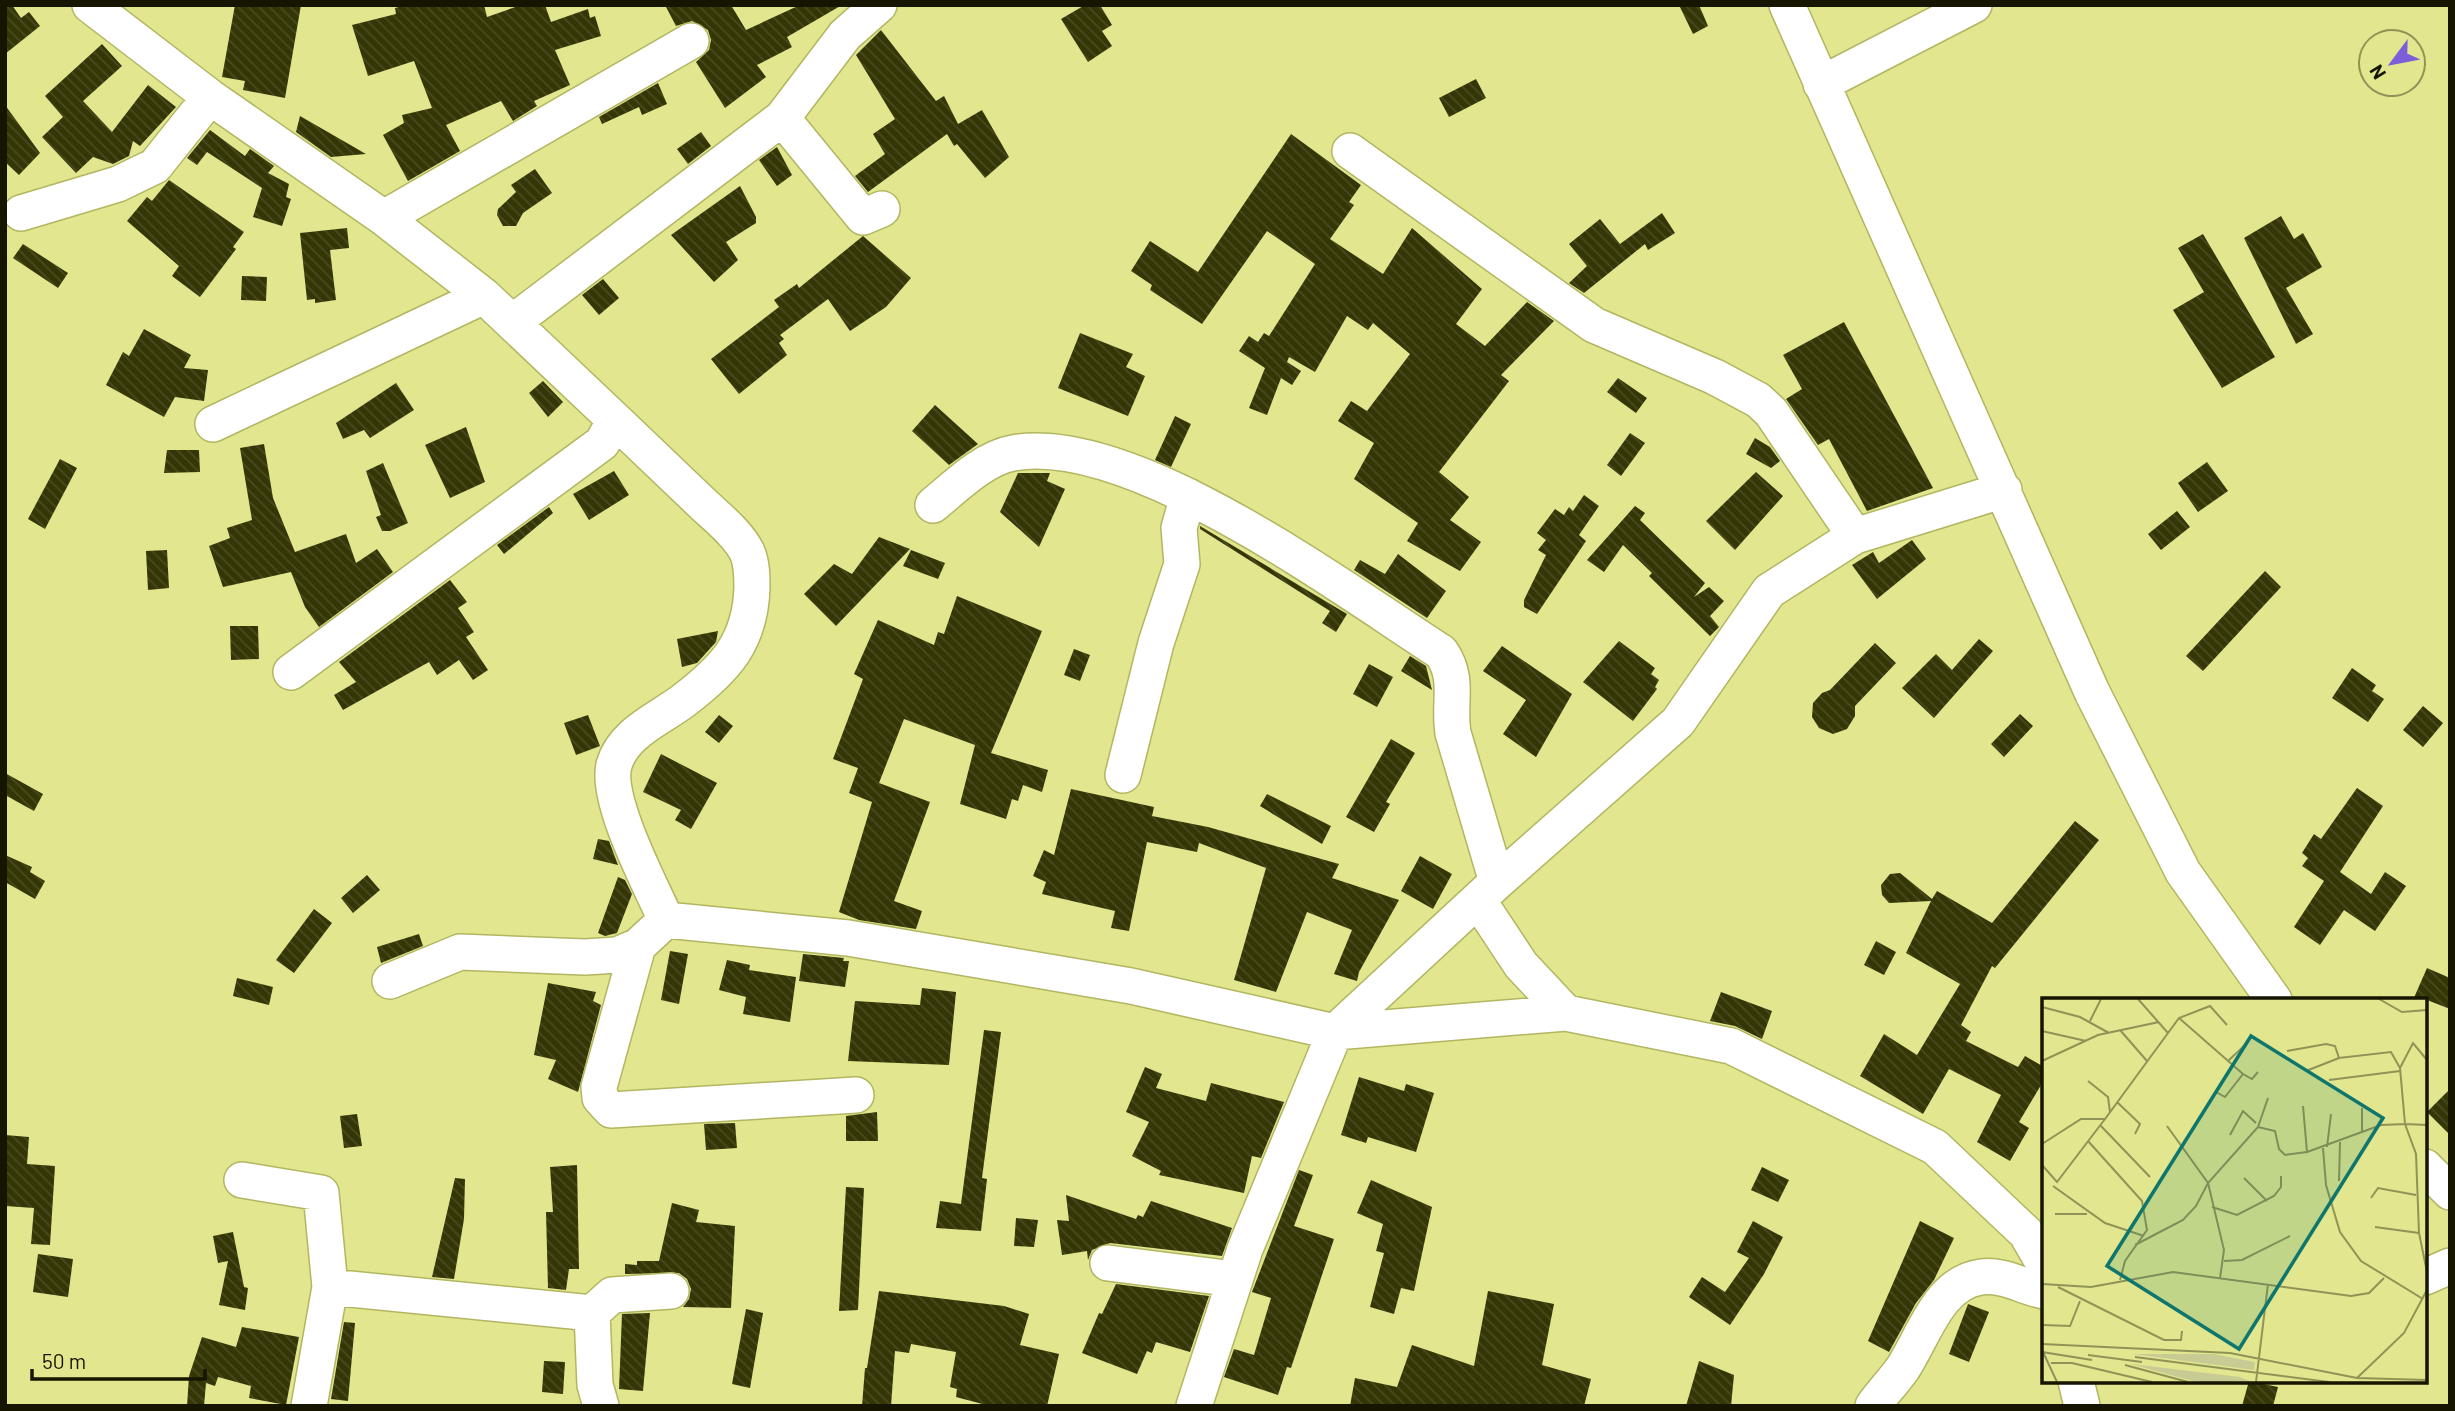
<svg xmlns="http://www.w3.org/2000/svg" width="2455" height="1411" viewBox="0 0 2455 1411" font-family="Barlow,sans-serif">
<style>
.building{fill:url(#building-back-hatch)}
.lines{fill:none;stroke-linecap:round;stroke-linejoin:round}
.minor-casing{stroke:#b2b661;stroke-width:38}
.minor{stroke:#fff;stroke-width:35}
.inset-road{fill:none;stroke:#909356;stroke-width:2}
.view{fill:#0f766e;fill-opacity:0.15;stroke:#0f766e;stroke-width:3.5}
.inset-edge{fill:none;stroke:#161600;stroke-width:3.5}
</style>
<defs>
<pattern id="building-back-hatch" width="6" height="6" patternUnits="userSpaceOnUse" patternTransform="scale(1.75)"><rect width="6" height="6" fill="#353606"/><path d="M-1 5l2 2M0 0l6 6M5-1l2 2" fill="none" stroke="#494a20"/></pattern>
</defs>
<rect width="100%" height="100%" fill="#e1e68f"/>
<path class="building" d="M5,5H12L21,18L29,12L40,26L5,54Z
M235,5H301L285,98L243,90L245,81L222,77Z
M406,5H484L487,17L521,5H545L551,22L588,9L590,18L595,16L601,36L555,50L570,85L534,101L537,106L513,121L501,101L446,125L460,151L408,181L383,135L404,123L402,115L432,108L414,61L368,76L352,25L396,14L395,8Z
M665,5H731L746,30L800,5H842L787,37L792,47L757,65L766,77L725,108L696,62L709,50L711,40L708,30L692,21L676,26Z
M1085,5H1100L1112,25L1102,31L1112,46L1088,62L1061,19Z
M1679,5H1699L1708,26L1693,34Z
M881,30L936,101L944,96L958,124L982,110L1009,157L985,178L957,144L954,146L947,134L868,192L855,176L885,154L873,134L895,119L856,55Z
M102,44L122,66L83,101L112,132L148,85L176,107L140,146L133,141L129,156L113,164L93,157L76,173L42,137L63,117L45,96Z
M1476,79L1486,98L1449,117L1439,98Z
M658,83L667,104L642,115L639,107L602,124L599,117Z
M5,105L40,153L19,175L5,162Z
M300,116L366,154L331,157L296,132Z
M210,130L245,156L250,149L274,166L268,173L289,184L286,197L291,199L282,226L253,217L262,188L207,152L197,165L187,158Z
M701,132L711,146L688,164L677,149Z
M1291,134L1361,185L1349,202L1354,205L1330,239L1383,274L1412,228L1482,289L1456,324L1485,346L1527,302L1554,321L1501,375L1509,381L1439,472L1469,497L1450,520L1481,542L1460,571L1407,541L1418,523L1354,479L1374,443L1338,421L1351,401L1367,411L1410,354L1373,323L1368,330L1347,316L1315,372L1289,357L1287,362L1301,371L1292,385L1281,378L1267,415L1249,408L1265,368L1239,351L1249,336L1258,342L1264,333L1269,336L1315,264L1267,231L1202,324L1150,290L1152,285L1131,271L1150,241L1198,272Z
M777,147L792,175L777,186L759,160Z
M535,169L552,193L523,213L516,226H503L497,215L498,209L516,192L511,185Z
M169,180L244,232L233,247L236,249L200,297L172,276L179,266L127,221L147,197L152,201Z
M740,186L756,217V223L726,242L738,260L714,282L671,235Z
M1662,213L1675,233L1648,250L1645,244L1584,293L1569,283L1587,266L1569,244L1600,219L1620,244Z
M2281,216L2294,239L2303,233L2322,267L2286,288L2313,334L2296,344L2244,238Z
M347,228L349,248L330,250L336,300L315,303V299L307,300L300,233Z
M2203,234L2275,357L2222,388L2173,310L2204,292L2178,248Z
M863,236L911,278L886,307L850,331L828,299L780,335L784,339L779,343L787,355L739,394L711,359L779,307L774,300L797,284L799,288Z
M23,244L68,273L58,288L13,258Z
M242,276L267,277L266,301L241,300Z
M603,279L619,298L599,315L582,295Z
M1844,322L1933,488L1867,511L1829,439L1818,445L1786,399L1802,389L1783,355Z
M144,329L191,355L184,368L208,370L204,401L175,397L164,417L106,385L123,352L129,356Z
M1080,333L1133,354L1126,367L1145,376L1128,416L1058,388Z
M1618,378L1647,398L1636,413L1607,392Z
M543,381L563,402L548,417L529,393Z
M396,383L414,410L370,438L364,430L343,439L336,423Z
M935,405L978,444L949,465L912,431Z
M1175,416L1191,424L1171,467L1155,460Z
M466,427L485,482L450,498L425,445Z
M1630,433L1645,443L1621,476L1607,465Z
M1755,438L1770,447L1780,461L1771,468L1746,454Z
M264,444L273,498L295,552L346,534L356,563L377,549L393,572L319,627L305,607L291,572L223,587L209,546L230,538L227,528L252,520L240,448Z
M167,450H199L200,472L164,473Z
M60,459L77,468L45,529L28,519Z
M2207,462L2228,491L2198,512L2178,483Z
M383,463L408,523L390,531H382L376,517L381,515L366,471Z
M614,471L629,495L589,520L573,494Z
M1756,472L1783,496L1735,550L1706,521Z
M1018,473H1050L1047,481L1065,489L1039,547L1000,512Z
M1584,495L1599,506L1579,535L1586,541L1537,614L1524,607V600L1546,555L1538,550L1546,540L1537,533L1555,509L1564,515L1569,507L1573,511Z
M1635,506L1645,513L1640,520L1705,583L1694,597L1709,587L1724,601L1710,616L1719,627L1710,636L1649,576L1652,573L1623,545L1604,572L1587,560Z
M549,507L553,513L504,554L497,545Z
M2177,511L2190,527L2161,550L2148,534Z
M1200,526L1347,614L1336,632L1322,623L1330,611L1200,529Z
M879,537L910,549L836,626L804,594L834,564L852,574Z
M1912,540L1926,559L1877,599L1852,565L1873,552L1879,563Z
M167,550L169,588L148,590L146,551Z
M911,550L945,563L938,579L903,566Z
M1398,554L1446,591L1427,618L1354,570L1360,560L1385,574Z
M2265,571L2281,587L2203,671L2186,656Z
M450,580L467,602L458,608L474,632L466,637L488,670L473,680L459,660L437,675L429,662L343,710L334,695L356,682L339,662Z
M957,596L1042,631L991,753L1048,770L1042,792L1023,785L1018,801L1012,799L1006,819L960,804L975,745L904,719L879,783L930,802L894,901L922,911L916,929L859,920L839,912L872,802L849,793L858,768L833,759L863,679L854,674L878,620L934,645L938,632L944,634Z
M230,626H258L259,659L231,660Z
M718,631L716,642L697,663L682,667L677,639Z
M1979,639L1993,651L1934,718L1902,688L1936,654L1952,670Z
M1619,641L1655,668L1651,674L1659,680L1655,687L1657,689L1633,721L1583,682Z
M1875,643L1896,663L1855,706V716L1847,729L1833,734L1819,728L1812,717L1813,703L1822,693L1830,690Z
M1502,646L1572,694L1536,757L1503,734L1526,700L1483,671Z
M1074,649L1090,655L1080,681L1064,675Z
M1410,656L1426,666L1432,690L1401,671Z
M1369,664L1393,677L1377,707L1353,694Z
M2352,668L2376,685L2372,691L2384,699L2368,722L2332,698Z
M2423,706L2443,723L2423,747L2403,730Z
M2020,714L2033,726L2004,757L1991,744Z
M588,715L600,746L576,755L564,723Z
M719,715L733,726L719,743L705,732Z
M1391,739L1415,753L1386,802L1390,804L1374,832L1346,817Z
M661,754L717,783L691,829L675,820L681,810L643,792Z
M5,773L43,794L34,811L5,795Z
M2357,788L2383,806L2340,872L2371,894L2385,872L2406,886L2375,931L2344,910L2320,945L2294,927L2324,881L2302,866L2308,858L2302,853L2314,834L2321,839Z
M1071,789L1154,807L1152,816L1208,827L1339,864L1332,878L1399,900L1359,972L1357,981L1334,974L1352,930L1307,912L1276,992L1234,980L1266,868L1199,843L1197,852L1147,842L1129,931L1111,928L1115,911L1042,894L1046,882L1033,876L1044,850L1054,855Z
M1267,794L1331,826L1322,844L1260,806Z
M2075,821L2099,840L1995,968L1992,966L1961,1025L1971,1032L1966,1041L2018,1067L2025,1056L2044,1067V1080L2019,1122L2029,1128L2010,1161L1977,1142L2001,1095L1949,1069L1923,1114L1860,1076L1884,1034L1917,1055L1960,984L1906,953L1931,901L1889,903L1882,895L1881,885L1890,874L1900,873L1932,899L1937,891L1992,923Z
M598,839L609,841L618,865L593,859Z
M5,855L32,867L30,872L45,881L35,899L5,882Z
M1420,856L1452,874L1433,909L1401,891Z
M367,875L380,890L353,913L341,898Z
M618,877L625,880L632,894L617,933L605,936L598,933Z
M314,909L332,923L294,973L276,960Z
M419,934L423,946L381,963L377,947Z
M1876,941L1896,952L1884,975L1864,965Z
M670,951L688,954L679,1004L661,1000Z
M803,954L844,958L843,961H849L845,987L799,981Z
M727,960L750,965L749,970L796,977L790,1022L743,1014L746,997L719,990Z
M2427,968L2450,978V1009L2427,1000H2413Z
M237,978L273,987L269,1005L233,996Z
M548,983L596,992L593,1001L601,1005L578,1092L548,1079L556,1060L534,1055Z
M922,988L956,992L949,1065L848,1061L855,1001L920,1005Z
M1721,992L1772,1011L1762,1039L1735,1026L1710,1021Z
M984,1030L1001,1032L982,1178L987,1179L981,1231L936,1228L940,1201L961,1204Z
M1145,1067L1162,1074L1156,1088L1206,1101L1211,1083L1284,1102L1261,1158L1252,1156L1244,1193L1159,1175L1161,1171L1132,1156L1149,1122L1126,1112Z
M1359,1077L1404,1091L1406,1084L1434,1093L1416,1152L1368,1137L1366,1143L1341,1135Z
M2450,1089V1135L2427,1112Z
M877,1112L878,1141H846V1116Z
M357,1114L362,1146L344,1148L340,1116Z
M735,1123L737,1148L706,1150L704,1124Z
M5,1135L29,1137L27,1164L55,1166L50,1245L31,1244L34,1208L5,1206Z
M577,1165L579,1269H569L566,1290L548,1288L546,1212H553L550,1167Z
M1762,1167L1789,1180L1778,1202L1751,1190Z
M1299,1170L1313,1175L1294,1226L1334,1239L1291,1368L1287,1367L1278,1395L1224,1377L1234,1349L1254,1355L1271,1298L1252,1292Z
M455,1178L465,1179L464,1219L454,1279L432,1277Z
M1371,1180L1432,1207L1414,1291L1401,1288L1394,1314L1370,1307L1384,1253L1376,1251L1383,1224L1357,1213Z
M846,1187L864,1188L858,1310L839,1311Z
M1066,1195L1136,1219L1138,1215L1143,1217L1151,1201L1232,1228L1222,1256L1110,1243L1092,1250L1088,1260L1087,1251L1062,1255L1057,1220L1069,1221Z
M672,1203L699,1210L696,1222L735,1226L731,1308L683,1307L689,1299L691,1289L687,1279L679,1273L625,1274V1264L637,1265V1261H659Z
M1016,1218L1038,1220L1034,1247L1014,1246Z
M1753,1221L1783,1237L1764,1274L1730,1325L1689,1297L1702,1277L1725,1292L1749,1258L1737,1252Z
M1920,1221L1954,1238L1934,1280L1916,1303L1889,1352L1868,1341Z
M233,1232L244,1287L248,1288L245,1310L219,1305L228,1261L218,1263L213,1236Z
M38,1254L73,1259L68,1297L33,1292Z
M1116,1284L1209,1296L1190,1352L1156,1342L1152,1353L1147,1351L1137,1374L1082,1353L1099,1313L1102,1314Z
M879,1291L1004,1306L1029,1314L1020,1345L1059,1354L1047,1406H990L956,1397L957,1389L950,1387L956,1352L911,1344L909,1353L895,1351L891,1406H862L865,1368H867Z
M1488,1291L1554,1304L1542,1365L1591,1379L1584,1406H1350L1355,1378L1397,1387L1412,1345L1474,1366Z
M1968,1304L1989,1312L1969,1362L1949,1354Z
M746,1309L763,1313L750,1388L732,1384Z
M650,1313L643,1391L619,1389L622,1314Z
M344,1322L355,1323L348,1401L331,1399Z
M242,1327L299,1337L286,1405L249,1398L251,1386L218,1377L215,1386L206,1383L204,1406H187L189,1376L202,1337L236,1347Z
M544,1361L565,1362L563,1394L542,1392Z
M1699,1361L1734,1375L1731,1406H1686Z
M2249,1381L2278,1387L2273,1406H2242Z"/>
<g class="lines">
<defs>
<path id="minor" d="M90,5L210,97L384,218L484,296L615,420L602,443L291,672
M1787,5L2092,692L2183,872L2274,1000
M1821,84L1974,5
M782,118L863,217L882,209
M1350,151L1594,325L1715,377L1758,400L1771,412L1855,536
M21,213L118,184L155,166L210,97
M384,218L691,41
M513,322L782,118L845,35L879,5
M615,420C644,448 674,476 704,505C718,518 738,534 747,552C752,563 752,577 752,588C750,643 725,669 683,701C659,719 623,733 614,765C605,800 651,886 666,920
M213,424L484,296
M933,505C955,487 984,458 1013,453C1132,432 1341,588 1441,652C1460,679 1448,702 1453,733L1497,882
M1123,775L1156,643L1182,564L1179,528L1188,496
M1478,900L1521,965L1566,1013
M638,946L599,1087L600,1098L611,1110L856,1095
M390,981L460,952L585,957L617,955L638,946L666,920L848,938L1131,986L1335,1032L1566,1013L1731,1046L1935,1147L2026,1233L2044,1264
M2425,1167L2450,1192
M242,1180L321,1193L330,1287L309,1406
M1108,1263L1234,1279
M2425,1277L2450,1266
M330,1287L592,1313L595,1385L601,1406
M592,1313L612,1295L671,1291
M2076,1381L2082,1406
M1194,1406L1245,1249L1335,1032L1497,882L1678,722L1769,591L1855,536L2004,490
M1873,1406C1882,1393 1894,1381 1903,1368C1924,1336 1938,1283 1981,1277C2004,1274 2023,1287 2044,1291"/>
</defs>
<use href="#minor" class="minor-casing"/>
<use href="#minor" class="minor"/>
</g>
<g transform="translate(2042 998)">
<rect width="385" height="385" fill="#e1e68f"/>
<path d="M91,356H171L213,364L212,372ZM89,366L198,379L210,384H154Z" fill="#c8cc94"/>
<path class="inset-road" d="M96,1L126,35M337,1L360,14L385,12M0,9L38,19L67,35M137,20L201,76L210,81L216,74M48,23L59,1M78,32L105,63M0,33L44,43M245,53L284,46L293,48L297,60L349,54L358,70L363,126L339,127L265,154L261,108M0,63L56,37L117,24M186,63L203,47M358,70L371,45L385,62M264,73L297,60M287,82L358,73M46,83L66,99L68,114M75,104L98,126L93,136M167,104L174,94L183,99L201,76M363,126L374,156L377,235L385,274M363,126L385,127M58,127L108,179M125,128L166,185L182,252L178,280M216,129L233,133L237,151L243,157L265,154M320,135V110M188,137L201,113L214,125M46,143L100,203L105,232L83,263L78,282M0,146L39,121H63L137,20L168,8L185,27M285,149L289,116M281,150L284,187L298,234L319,263L381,301M0,167L15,184L63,121M202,180L225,203M297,183L298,144M11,188L63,225L102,238M329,200L336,190L374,197M170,209L195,217L232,198L239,189V178M13,216H45M333,229L377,235M93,247L141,222L154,208L166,185L216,129L226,100M182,263L200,262L248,238M0,286L49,289L131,274L309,298L327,295L342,280M16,289L122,342H139L140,333M0,327L28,328L38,303M0,346L188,355L315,380L385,382M0,354L50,362M1,354L15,384M46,357L100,364M93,359L287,384M9,365H30L110,384M83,367L146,384M315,380L362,335L385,292M214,384L226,286"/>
<path class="view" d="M209,38L341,120L197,351L65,268Z"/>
<rect width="385" height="385" class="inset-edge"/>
</g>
<rect width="2455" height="1411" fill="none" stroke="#161600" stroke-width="14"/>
<g transform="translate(2392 63) rotate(238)"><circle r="33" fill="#e1e68f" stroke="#909356" stroke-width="2"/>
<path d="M0-5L12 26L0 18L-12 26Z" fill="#7c5ed8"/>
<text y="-10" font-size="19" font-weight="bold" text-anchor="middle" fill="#161600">N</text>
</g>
<path d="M32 1369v10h173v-10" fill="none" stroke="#161600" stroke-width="3.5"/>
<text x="42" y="1369" font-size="21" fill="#161600" stroke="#e1e68f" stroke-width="5" paint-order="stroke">50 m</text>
</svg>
